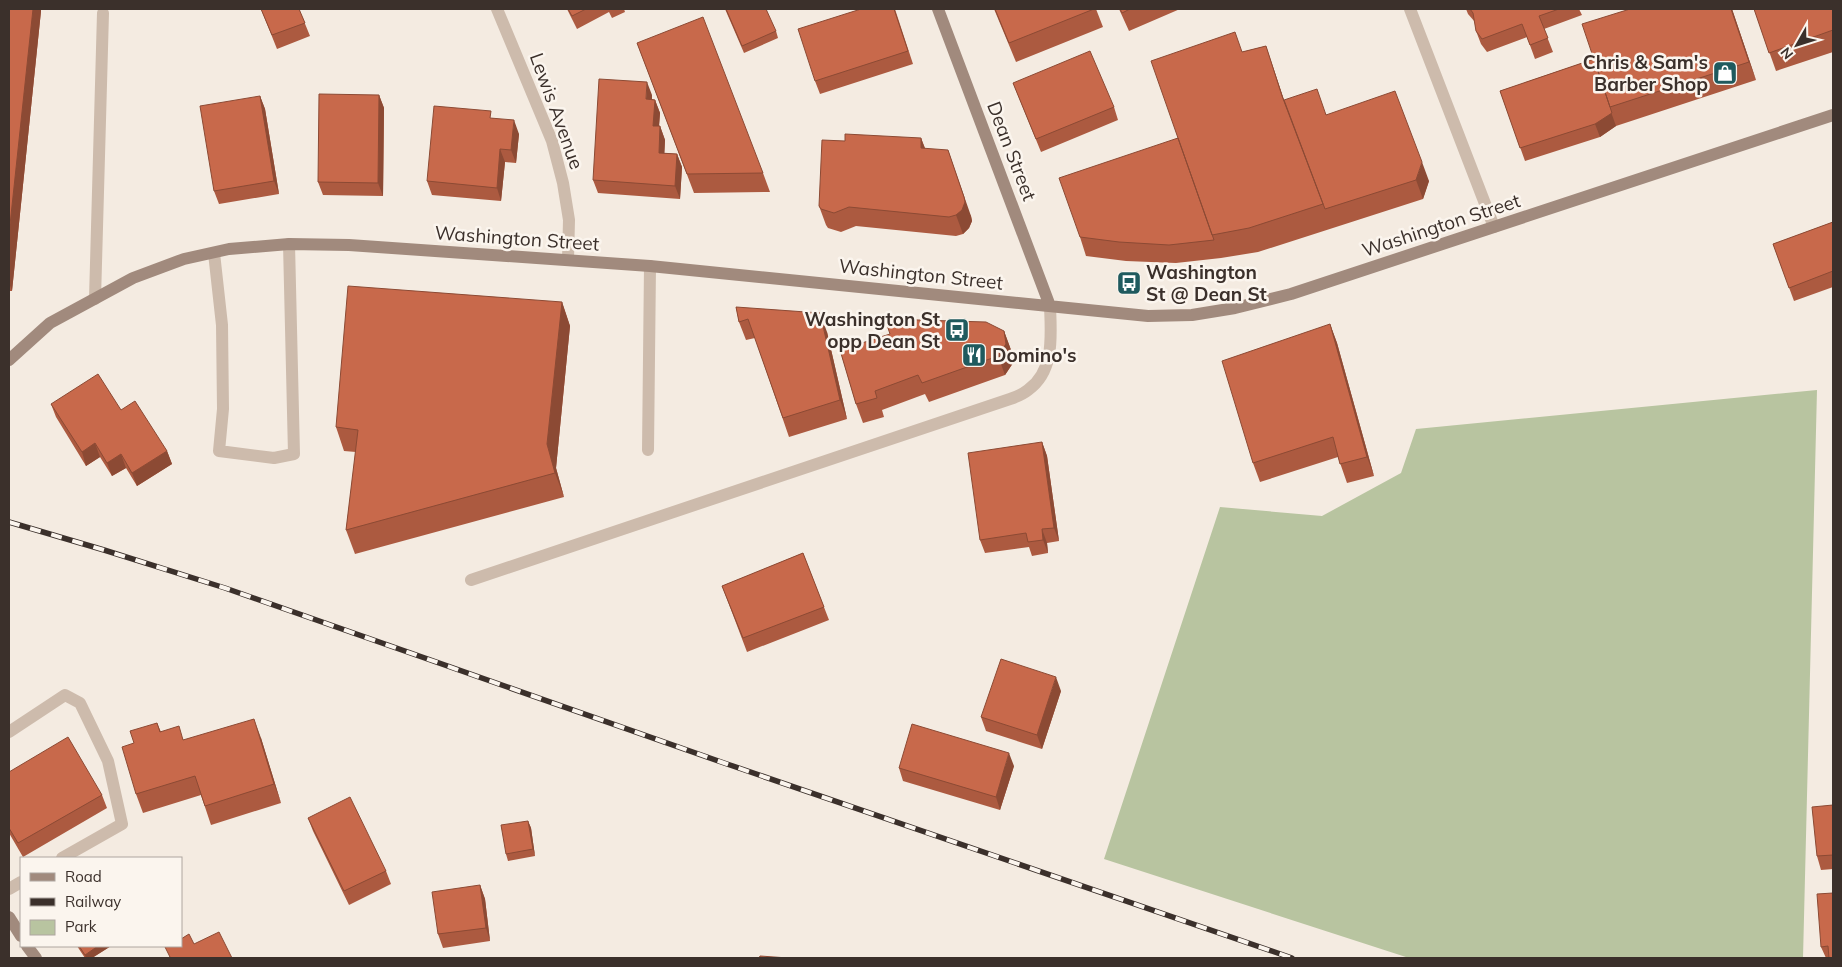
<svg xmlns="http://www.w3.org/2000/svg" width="1842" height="967" viewBox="0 0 1842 967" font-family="Mulish,sans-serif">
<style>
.green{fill:#b8c4a0}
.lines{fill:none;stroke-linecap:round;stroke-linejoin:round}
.lane{stroke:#cdbbac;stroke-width:12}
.street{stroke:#cdbbac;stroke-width:12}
.secondary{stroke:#a18a7d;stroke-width:12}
.rail-casing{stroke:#3b302b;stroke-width:5.5}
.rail{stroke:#fbf5ee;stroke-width:4;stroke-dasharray:11;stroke-linecap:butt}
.wall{fill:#ac5a40}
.shaded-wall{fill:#8c4a34}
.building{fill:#c8694b;stroke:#8c4a34}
.labels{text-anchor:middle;stroke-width:5;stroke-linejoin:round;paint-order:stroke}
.poi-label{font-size:19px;font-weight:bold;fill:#3b302b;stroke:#fbf5ee;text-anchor:end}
.street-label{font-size:19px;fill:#3b302b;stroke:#fbf5ee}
</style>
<rect width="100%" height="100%" fill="#f4ebe1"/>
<path class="green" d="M1817,390L1803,958H1409L1104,859L1220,507L1322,516L1401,473L1416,429Z"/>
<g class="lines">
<path class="lane" d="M214,253L222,325L223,409L219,451L274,458L294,454L289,244
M95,299L103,13
M648,450L650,266
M9,732L65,695L80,703L108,761L122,824L62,858
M9,889L21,882"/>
<path class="street" d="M497,9L552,141L563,183L569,220L568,260
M1410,9L1494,227
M471,580L1010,399C1016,397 1023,394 1028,390C1055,371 1051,335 1050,306"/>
<path class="secondary" d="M938,9L1050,306
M9,360L50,323L133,278L184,259L229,249L289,244L349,245L650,266L1148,316L1192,315L1235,308L1291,294L1833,115
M9,917L21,936
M27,946L36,958"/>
<defs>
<path id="rail" d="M9,522L104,550L225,588L727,764L1292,958"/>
</defs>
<use href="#rail" class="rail-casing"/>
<use href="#rail" class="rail"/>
</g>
<path class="wall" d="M9,9H41V11L12,291H9Z
M261,9H299L310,36L277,49Z
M567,9H624L625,12L612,18L609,12L577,29Z
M725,9L776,31L778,38L744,53Z
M895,9L913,64L820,94L815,81Z
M994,9H1096L1103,27L1016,62Z
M1119,9H1180L1129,31Z
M1466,9H1579L1582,15L1544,29L1553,52L1535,59L1527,37L1487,52L1481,44L1476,31L1475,22L1468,14Z
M1732,9L1756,80L1616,126L1600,137L1525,161L1500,91L1594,59Z
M1754,9H1833V52L1776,71Z
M637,43L763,173L770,192L694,193Z
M1266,46L1284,100L1327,115L1429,181L1423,199L1258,252L1221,258H1220H1221L1176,263L1126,261L1086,256L1080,237L1178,138L1242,52Z
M1013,83L1114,107L1118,120L1041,152Z
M379,95L384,108L383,196L323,195L318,182Z
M652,95V99L655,100L660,113L659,126H660L665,140L664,153L677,154L682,167L680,199L598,193L593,180Z
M260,96L265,109L279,194L219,204L214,191Z
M493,118L519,134L516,163L505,162L501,201L432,195L427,181Z
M921,138L925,148L971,216L972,221L969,228L963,234L956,236L856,226L841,232L828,228L826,225L819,206L845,141Z
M1833,222V287L1794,301L1773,244Z
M562,302L570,326L556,468L564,497L355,554L346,530L356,452L344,451L336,427Z
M736,307L827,332L847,419L789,437L755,338L746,340L739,322Z
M1330,324L1337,343L1374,476L1347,483L1338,457L1260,482L1253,463Z
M1004,331L1011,350L1013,363L1005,375L929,402L925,394L882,410L884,417L863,423L856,404L840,350Z
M51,404L121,410L167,451L172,464L137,486L126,468L112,476L100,457L86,466L56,417Z
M1042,442L1047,456L1059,541L1047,543L1048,553L1032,556L1029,547L985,553L980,540Z
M803,553L829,620L747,652L722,586Z
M1061,691L1042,749L986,731L981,717Z
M157,723L161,732L184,740L261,738L281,803L211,825L201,795L143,813L136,794L134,743Z
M1014,766L1000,810L903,781L899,768Z
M9,772L102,795L107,808L23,857L9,833Z
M1833,805V869L1821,870L1817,856Z
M308,818L386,871L391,884L349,905L313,831Z
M528,821L531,828L535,856L508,861L506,854Z
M480,885L485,899L490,941L443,948L438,934Z
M1833,893V958H1826L1821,947Z
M77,946H111L92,958H85Z"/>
<path class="shaded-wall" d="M33,9H41V11L12,291L9,283V234Z
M1731,9H1732L1756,80L1749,62Z
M1266,46L1288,112L1282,96Z
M647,82L652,95L651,112L646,99Z
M379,95L384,108L383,196L378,183Z
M260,96L265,109L279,194L274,181Z
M655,100L660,113L658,139L653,126Z
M1611,112L1616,126L1600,137L1595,124Z
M514,120L519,134L516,163L511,150Z
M660,126L665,140L664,166L659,153Z
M921,138L928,157L921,148Z
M500,149L505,162L501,201L497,188Z
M948,150L971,216L972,221L969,228L963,234L956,215Z
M677,154L682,167L680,199L675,186Z
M1422,162L1429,181L1423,199L1416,180Z
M562,302L570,326L556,468L564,497L555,473L547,444Z
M820,313L827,332L847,419L840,400Z
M1330,324L1337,343L1374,476L1367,457Z
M1004,331L1011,350L1013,363L1005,375L998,356Z
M1042,442L1047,456L1059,541L1054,528Z
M95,443L100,457L86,466L82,452Z
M167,451L172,464L137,486L132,473Z
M121,454L126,468L112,476L107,463Z
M1042,529L1047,543L1048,553L1043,540Z
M1056,677L1061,691L1042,749L1037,735Z
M254,719L261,738L281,803L274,784Z
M1009,753L1014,766L1000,810L996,797Z
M528,821L531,828L535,856L533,849Z
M480,885L485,899L490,941L486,928Z
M98,946H111L92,958H86L85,955Z"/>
<path class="building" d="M9,9H33L9,234Z
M261,9H299L305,23L272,35Z
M568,9H586L572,16Z
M726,9H766L776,31L742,46Z
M861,9H894L908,51L815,81L798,29Z
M995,9H1094L1009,43Z
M1120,9H1130L1122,13Z
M1470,9H1559L1539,16L1548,38L1530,45L1522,24L1482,39L1476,31L1473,13Z
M1630,9H1731L1749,62L1610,107L1582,24Z
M1754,9H1833V30L1769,53Z
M703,17L763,173L687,174L637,43Z
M1235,32L1242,52L1266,46L1282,96L1323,204L1249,228L1212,235L1151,61Z
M1090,51L1114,107L1036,139L1013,83Z
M1594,59L1612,113L1595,124L1520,148L1500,91Z
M599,79L647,82L646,99L655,100L653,126H660L659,153L677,154L675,186L593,180Z
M1317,89L1326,115L1395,91L1422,162L1416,180L1325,209L1284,100Z
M319,94L379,95L378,183L318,182Z
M260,96L274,181L214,191L200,106Z
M434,106L491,111L490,118L514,120L511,150L500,149L497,188L427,181Z
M845,134L921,138V148L948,150L964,197L965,202L962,210L956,215L949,217L849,207L834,213L821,209L819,206L822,140L845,141Z
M1178,138L1214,240L1169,245L1119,242L1080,237L1059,178Z
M1833,222V271L1789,288L1773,244Z
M348,286L562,302L547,444L555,473L346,530L358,430L336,427Z
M736,307L820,313L840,400L783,418L748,319L739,322Z
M885,319L986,322L1004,331L1006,344L998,356L922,383L918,375L875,391L877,398L856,404L840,350L890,334Z
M1330,324L1367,457L1340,464L1333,437L1253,463L1222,361Z
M98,374L121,410L135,401L167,451L132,473L121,454L107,463L95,443L82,452L51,404Z
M1042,442L1054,528L1042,529L1043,540L1028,542L1026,533L980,540L968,453Z
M803,553L824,607L743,638L722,586Z
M1001,659L1056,677L1037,735L981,717Z
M254,719L274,784L205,806L195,776L136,794L122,747L134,743L130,731L157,723L160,732L179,726L183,740Z
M912,724L1009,753L996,797L899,768Z
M68,737L102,795L18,843L9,828V772Z
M350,797L386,871L344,891L308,818Z
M1833,805V855L1817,856L1812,807Z
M528,821L533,849L506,854L501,825Z
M480,885L486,928L438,934L432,892Z
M1833,893V958H1829L1828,946L1821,947L1817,894Z
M219,932L232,958H167L170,957L165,947L167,946H181V939L189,934L194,944Z
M79,946H98L85,955Z
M760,956L788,958H759Z"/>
<defs>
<symbol id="shop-square" viewBox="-11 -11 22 22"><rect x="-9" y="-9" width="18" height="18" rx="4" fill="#1f5a5e" stroke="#fbf5ee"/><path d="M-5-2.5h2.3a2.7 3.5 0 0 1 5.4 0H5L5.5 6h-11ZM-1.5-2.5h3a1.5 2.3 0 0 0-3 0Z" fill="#fff"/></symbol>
<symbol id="bus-square" viewBox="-11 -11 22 22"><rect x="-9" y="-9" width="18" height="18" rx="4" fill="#1f5a5e" stroke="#fbf5ee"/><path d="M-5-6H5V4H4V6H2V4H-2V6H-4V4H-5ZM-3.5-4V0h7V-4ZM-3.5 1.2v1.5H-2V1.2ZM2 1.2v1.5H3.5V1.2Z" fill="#fff"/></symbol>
<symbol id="restaurant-square" viewBox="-11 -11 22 22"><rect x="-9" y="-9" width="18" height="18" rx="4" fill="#1f5a5e" stroke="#fbf5ee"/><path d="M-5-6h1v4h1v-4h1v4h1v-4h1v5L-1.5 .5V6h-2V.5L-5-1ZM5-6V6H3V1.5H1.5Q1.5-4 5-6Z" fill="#fff"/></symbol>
</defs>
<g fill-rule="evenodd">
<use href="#shop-square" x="1711" y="59" width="28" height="28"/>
<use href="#bus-square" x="1115" y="269" width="28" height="28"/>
<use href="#bus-square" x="943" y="316" width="28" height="28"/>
<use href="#restaurant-square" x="960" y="341" width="28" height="28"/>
</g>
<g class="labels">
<g class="poi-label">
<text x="1708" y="69">Chris &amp; Sam's<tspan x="1708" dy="22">Barber Shop</tspan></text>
<text x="1146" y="279" text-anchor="start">Washington<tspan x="1146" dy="22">St @ Dean St</tspan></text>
<text x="940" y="326">Washington St<tspan x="940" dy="22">opp Dean St</tspan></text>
<text x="992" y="362" text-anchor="start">Domino's</text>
</g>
<g class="street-label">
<text transform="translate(557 111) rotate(70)" y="7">Lewis Avenue</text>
<text transform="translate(1012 151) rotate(69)" y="7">Dean Street</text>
<text transform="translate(1441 225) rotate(-18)" y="7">Washington Street</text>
<text transform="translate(517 238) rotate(4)" y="7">Washington Street</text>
<text transform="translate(921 274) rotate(6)" y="7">Washington Street</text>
</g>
</g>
<rect width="1842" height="967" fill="none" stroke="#3b302b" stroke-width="20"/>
<rect x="20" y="857" width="162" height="90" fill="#fbf5ee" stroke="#aea6a0"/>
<rect x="30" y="873" width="25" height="8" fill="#a18a7d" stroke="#aea6a0"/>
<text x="65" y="882" font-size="15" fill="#3b302b">Road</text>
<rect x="30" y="898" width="25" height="8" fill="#3b302b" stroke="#aea6a0"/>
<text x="65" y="907" font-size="15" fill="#3b302b">Railway</text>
<rect x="30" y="920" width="25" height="15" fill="#b8c4a0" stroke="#aea6a0"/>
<text x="65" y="932" font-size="15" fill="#3b302b">Park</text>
<g transform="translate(1797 45) rotate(231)" stroke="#fbf5ee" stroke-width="4" paint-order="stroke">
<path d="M0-4L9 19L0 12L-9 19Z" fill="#3b302b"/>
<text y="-8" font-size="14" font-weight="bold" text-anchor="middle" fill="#3b302b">N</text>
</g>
</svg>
